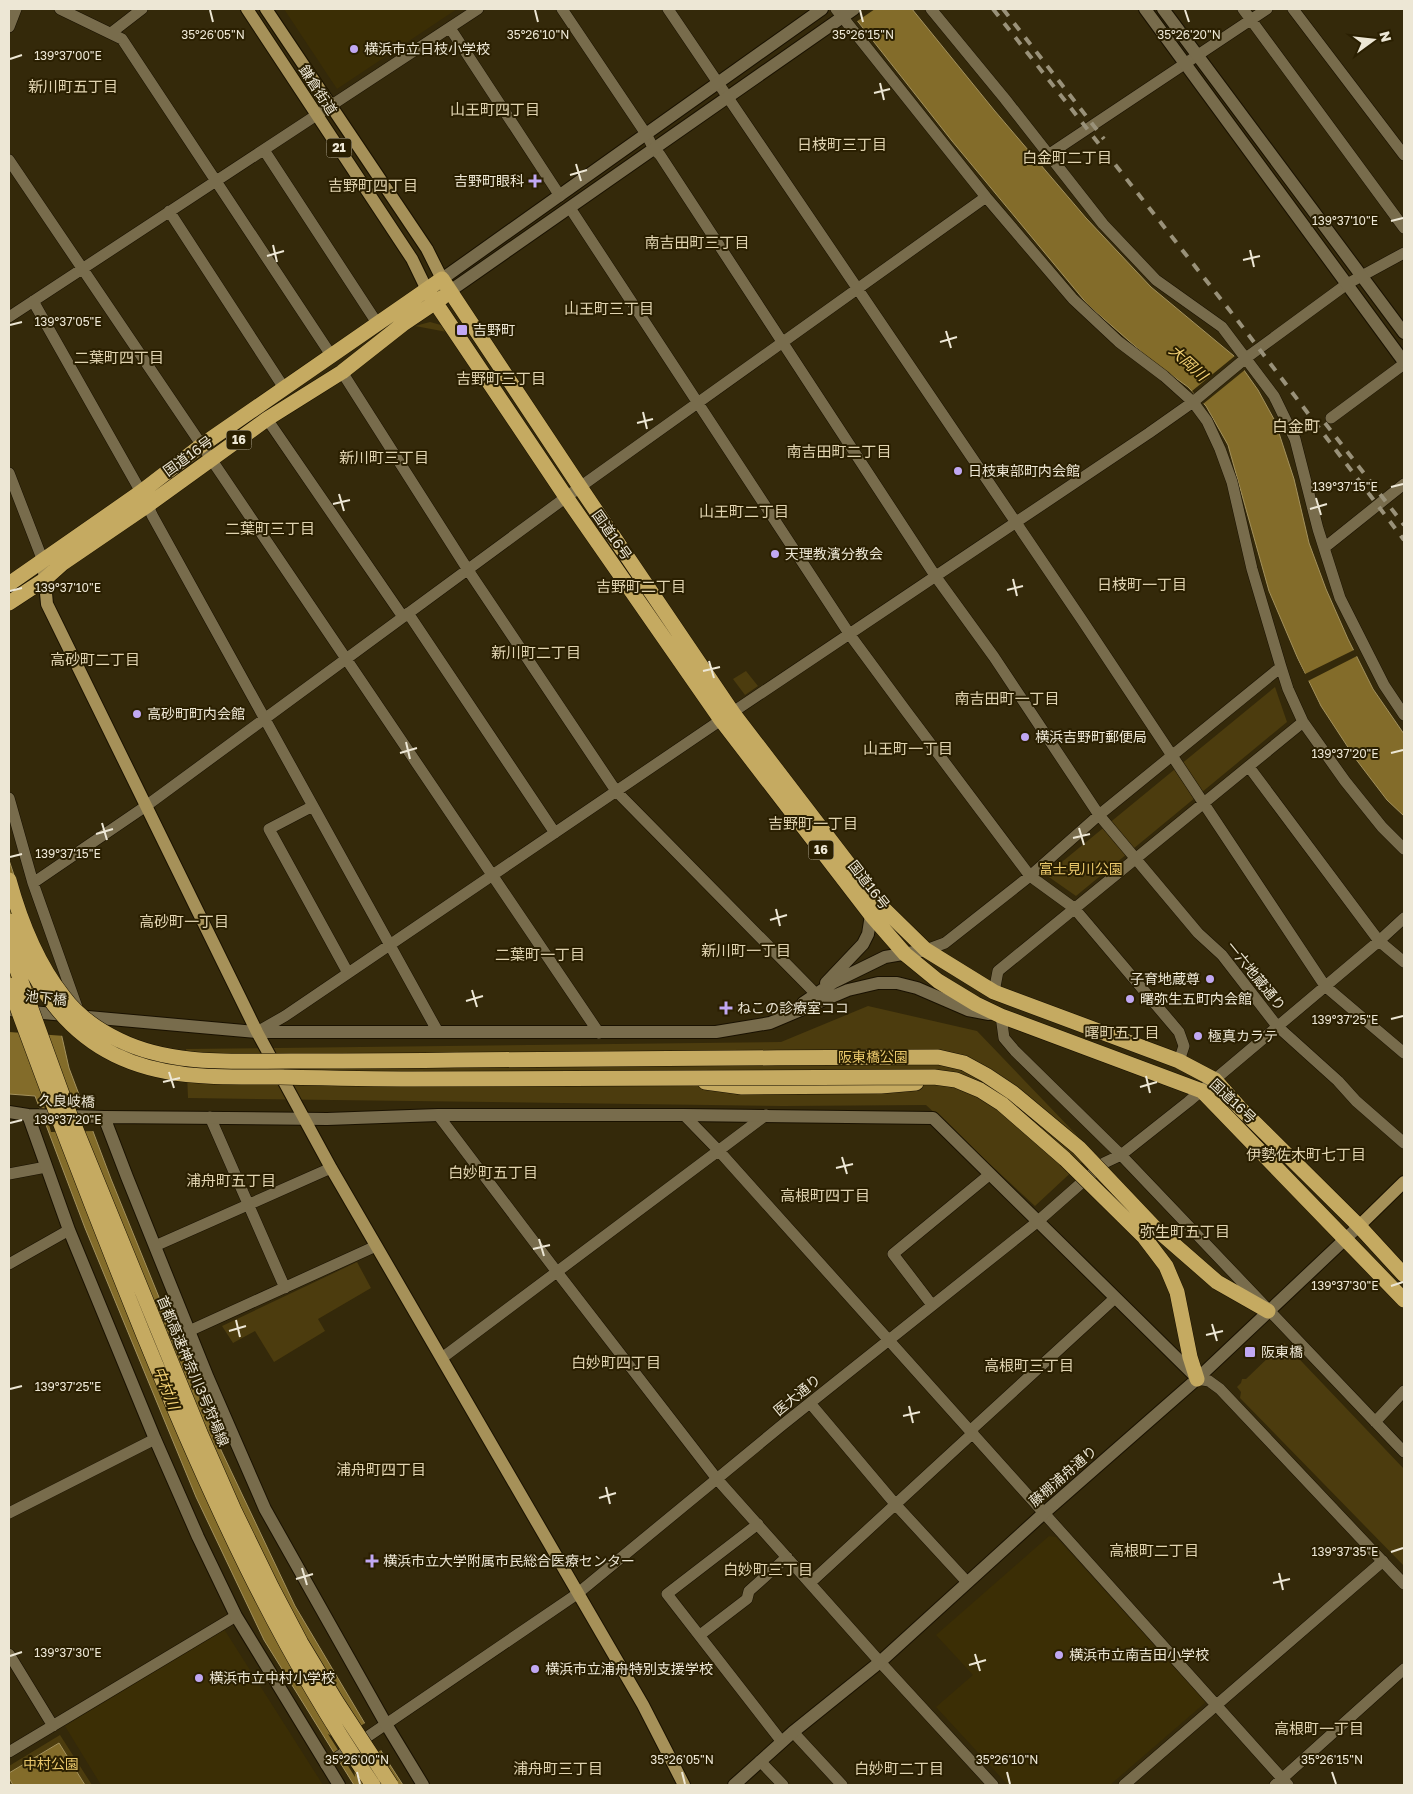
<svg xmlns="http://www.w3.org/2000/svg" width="1413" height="1794" viewBox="0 0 1413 1794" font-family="'Golos Text','Noto Sans JP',sans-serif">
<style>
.built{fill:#3b2e05}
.green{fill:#4c3c0e}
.water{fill:#836c2a;stroke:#a3915d}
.pier{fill:#34290a}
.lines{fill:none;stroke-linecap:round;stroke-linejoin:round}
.street-casing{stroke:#191100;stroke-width:12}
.secondary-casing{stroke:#191100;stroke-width:14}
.primary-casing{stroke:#191100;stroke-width:14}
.highway-casing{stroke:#191100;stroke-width:16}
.street{stroke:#786c4c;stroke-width:11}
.secondary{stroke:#786c4c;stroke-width:12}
.primary{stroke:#a69159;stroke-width:12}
.highway{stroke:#c5aa61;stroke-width:15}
.rail{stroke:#999179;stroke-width:4;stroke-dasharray:9 9;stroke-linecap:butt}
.highway-bridge-casing{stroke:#191100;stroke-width:16;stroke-linecap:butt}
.highway-bridge{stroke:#c5aa61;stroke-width:15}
.ticks{fill:none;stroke:#ede7d5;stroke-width:2}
.poi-dot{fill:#c1a8f3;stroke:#2a1f01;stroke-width:2}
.labels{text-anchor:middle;stroke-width:4;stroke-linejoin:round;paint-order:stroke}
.shield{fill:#2a1f01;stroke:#b2ab95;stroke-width:1}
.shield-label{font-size:12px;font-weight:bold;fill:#ede7d5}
.poi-label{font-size:14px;fill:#ede7d5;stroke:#2a1f01;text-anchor:start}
.street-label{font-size:14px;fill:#ede7d5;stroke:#2a1f01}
.park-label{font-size:14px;fill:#eac86b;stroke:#2a1f01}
.neighbourhood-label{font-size:15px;fill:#e1d4b1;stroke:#2a1f01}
.water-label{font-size:15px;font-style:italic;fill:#f4d275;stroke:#2a1f01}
.quarter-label{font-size:16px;fill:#e1d4b1;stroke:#2a1f01}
.ticks-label{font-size:12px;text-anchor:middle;fill:#ede7d5;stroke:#2a1f01;stroke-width:4;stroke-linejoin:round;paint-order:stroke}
</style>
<rect width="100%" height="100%" fill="#34290a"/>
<path class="built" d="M284,9H457L337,89Z
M1049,1536L1056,1537L1206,1702L1110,1785H1008L936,1707L973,1675L936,1635Z
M224,1629L323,1785H101L65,1726Z"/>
<path class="green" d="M430,322L441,325L447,332L415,326Z
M746,671L758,686L745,695L733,679Z
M1275,687L1287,722L1076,896L1046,875Z
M868,1006L977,1031L1093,1152L1035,1206L926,1105L783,1106L188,1098L186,1049L781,1042Z
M357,1262L371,1288L318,1319L325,1331L274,1362L255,1331L233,1343L222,1326Z
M1284,1343L1404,1469V1566L1240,1398L1241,1392L1237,1387L1241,1383L1242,1379H1246L1273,1353L1272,1349L1276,1350Z
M60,1735L92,1785H9V1766Z"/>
<path class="water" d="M848,9H912L994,110L1086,218L1151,287L1234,356L1258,390L1275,421L1294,479L1309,543L1326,589L1348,639L1373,689L1404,734V816L1387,800L1355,758L1321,706L1298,659L1269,591L1228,445L1206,406L1188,387L1152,361L1088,305L952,141Z
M9,860L50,984L69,1068L111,1179L221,1450L295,1606L383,1754L403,1785H354L264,1640L196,1497L85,1228L35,1096L9,1094Z
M59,1743L85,1785H13L9,1778V1773Z"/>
<path class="pier" d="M847,9H875L856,22Z
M1236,355L1246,369L1203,404L1192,391Z
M1291,649H1292L1305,674L1356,649L1359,655L1308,681L1319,704H1318Z
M9,990L55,993L65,1036L9,1032Z
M42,1098L84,1100L95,1131L51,1132Z
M367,1722L383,1749L354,1766L355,1777L328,1734L338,1739Z"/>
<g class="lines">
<defs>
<path id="street" d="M60,9L122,39L331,355
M562,9L646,134L654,149L660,155L936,577L994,657L1099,815L1198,933L1222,955L1277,1026L1338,1081L1356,1101L1404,1143
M668,9L1082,620L1325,986L1404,1053
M836,9L986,197L1073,299L1119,342L1164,376L1193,402L1207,421L1220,449L1232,482L1252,569L1281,667L1288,689L1303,722L1345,781L1382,827L1404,849
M931,9L1005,99L1103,224L1156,280L1222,327L1274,396L1295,439L1318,529L1340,598L1384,685L1404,715
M1243,9L1404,228
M1293,9L1404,155
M9,27L16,9
M450,28L560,196
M111,33L142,9
M264,150L377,323
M1048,155L1267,9
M9,160L599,1033
M570,208L850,635L906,711L1030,876L1074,908L1179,1032L1184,1046L1179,1061
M169,211L284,388
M33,301L141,492
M9,317L478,9
M342,372L468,570L616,791L816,994
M1331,418L1404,364
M267,419L403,617
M9,473L43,561
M148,505L152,515L438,1032
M1324,548L1404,484
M408,613L555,833
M1249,767L1379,941L1404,962
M9,798L33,883L78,1010
M313,806L269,829L348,973
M33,883L146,806L580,487L986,197
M926,950L945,943L1030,876L1099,815L1281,667
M994,992L998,971L1303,722
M1001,1016L1004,1038L1015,1051L1121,1155L1404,1452
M257,1032L285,1016L721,720L1149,433L1193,402L1246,358L1347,284L1404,253
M438,1115L557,1272L717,1479L880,1662L993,1785
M684,1115L719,1151L1288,1785
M210,1117L285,1288
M9,1174L46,1167
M155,1246L331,1168
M9,1264L69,1230
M932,1305L893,1254L989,1175
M189,1331L376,1246
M442,1358L766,1115
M1197,1379L1209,1381L1220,1389L1404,1584
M810,1403L896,1505L967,1582
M1375,1422L1404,1391
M971,1430L1115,1298
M9,1513L155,1439
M758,1524L667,1594L782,1742
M810,1583L973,1433
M700,1635L747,1599L749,1591L787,1557
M9,1654L53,1726
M793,1732L842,1785
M9,1752L236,1616
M760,1761L783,1785
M326,1765L577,1594L781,1426L1037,1222L1104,1163L1121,1155L1188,1102L1379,941L1404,918
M1124,1785L1383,1561
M1275,1785L1404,1669"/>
<path id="secondary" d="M1145,9L1404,362
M1163,9L1404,333
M442,279L822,9
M450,291L854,9
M826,983L863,944L868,934L871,915
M803,1003L834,982L885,957L926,950
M9,1010L257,1032H716L770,1023L848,990L878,983H897L917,988L968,1010L989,1014
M9,1112L28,1115L104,1117L327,1119L438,1115H684L933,1118L1197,1378
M28,1115L69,1230L155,1439L198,1537L236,1616L339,1785
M104,1117L127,1177L208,1378L265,1509L386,1724L423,1785
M734,1785L793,1732L880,1662L1044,1513L1197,1379L1359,1226"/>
<path id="primary" d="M247,9L412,259L427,290
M266,9L427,249L442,279
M43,561L47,604L257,1032L331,1168L643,1705L684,1785
M1359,1226L1404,1182"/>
<path id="highway" d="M427,290L566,497L721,720L871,915L905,954L938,981L976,1004L1001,1016L1202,1091L1404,1300
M9,584L141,492L202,445L442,279L580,487L733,713L880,905L926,950L994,992L1179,1061L1215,1080L1240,1108L1359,1226L1404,1275
M9,603L44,580L63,563L148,505L267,419L342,372L403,324L443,297
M705,1082L742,1087L881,1086L916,1083
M1154,1227L1217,1282L1268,1311
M1144,1237L1166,1266L1177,1292L1190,1357L1197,1379"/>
</defs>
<use href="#street" class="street-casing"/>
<use href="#secondary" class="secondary-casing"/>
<use href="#primary" class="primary-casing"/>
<use href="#highway" class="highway-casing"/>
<use href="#street" class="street"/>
<use href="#secondary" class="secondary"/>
<use href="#primary" class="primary"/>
<use href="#highway" class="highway"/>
<path class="rail" d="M993,9L1238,321L1404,540
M1003,9L1104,139
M1325,423L1404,525"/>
<defs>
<path id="highway-bridge" d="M9,880C20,920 37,963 63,996C77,1015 98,1030 119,1040C172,1066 234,1061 291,1061C345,1061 400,1061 455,1060C616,1058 777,1058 938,1057L964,1063L986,1075L1013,1093L1079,1148L1154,1227
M9,921C32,977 58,1027 115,1055C166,1080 222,1077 277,1077C323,1078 368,1079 413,1079C587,1078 761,1077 934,1077L956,1080L980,1090L1002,1104L1065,1159L1144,1237
M9,948L66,1105L201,1435L234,1510L272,1588L301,1643L336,1701L391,1785
M9,985C52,1103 97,1220 144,1336C208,1492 277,1646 373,1785"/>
</defs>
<use href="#highway-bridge" class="highway-bridge-casing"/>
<use href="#highway-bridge" class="highway-bridge"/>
</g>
<path class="ticks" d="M210,10L213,22M535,10L538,22M860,10L863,22M1185,10L1189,22M10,59L22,55M880,83L884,100M874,93L890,89M576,164L581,181M570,175L587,170M1391,221L1403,218M273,245L277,262M1250,250L1254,267M267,256L284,251M1243,260L1260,256M10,325L22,322M946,331L951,348M940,342L957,337M643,412L647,429M637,423L653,419M1391,487L1403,484M339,494L344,511M1316,498L1321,515M333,504L350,500M1310,509L1327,504M1013,579L1017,596M1007,590L1023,586M10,591L22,588M709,661L714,678M703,671L720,667M406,742L410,759M400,753L417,748M1391,753L1403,750M102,823L107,840M1079,828L1084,845M96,834L113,829M1073,838L1090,834M10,857L22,854M776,909L780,926M770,920L787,915M472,990L477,1007M466,1001L483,996M1391,1019L1403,1016M169,1072L174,1088M1146,1076L1150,1093M163,1082L180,1078M1140,1087L1157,1082M10,1123L22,1120M842,1157L847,1174M836,1168L853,1164M539,1239L544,1256M533,1249L550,1245M1391,1286L1403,1282M236,1320L240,1337M1212,1324L1217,1341M229,1331L246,1326M1206,1335L1223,1331M10,1389L22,1386M909,1406L913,1423M903,1416L920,1412M606,1487L610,1504M599,1498L616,1493M1391,1552L1403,1548M302,1568L307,1585M1279,1573L1283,1590M296,1579L313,1574M1273,1583L1290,1579M975,1654L980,1671M10,1656L22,1652M969,1665L986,1660M357,1772L360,1784M682,1772L685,1784M1007,1772L1010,1784M1332,1772L1336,1784"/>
<g class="poi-dot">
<circle cx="354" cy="49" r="5"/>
<path d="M532.5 173.5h5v5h5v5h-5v5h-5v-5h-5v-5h5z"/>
<rect x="456" y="324" width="12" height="12" rx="2.5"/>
<circle cx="958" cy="471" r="5"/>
<circle cx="775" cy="554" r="5"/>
<circle cx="137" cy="714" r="5"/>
<circle cx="1025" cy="737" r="5"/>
<circle cx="1210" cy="979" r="5"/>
<circle cx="1130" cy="999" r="5"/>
<path d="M723.5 1000.5h5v5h5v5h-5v5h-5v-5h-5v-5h5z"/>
<circle cx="1198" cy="1036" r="5"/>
<rect x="1244" y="1346" width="12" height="12" rx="2.5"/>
<path d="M369.5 1553.5h5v5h5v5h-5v5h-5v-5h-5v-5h5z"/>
<circle cx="1059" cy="1655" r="5"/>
<circle cx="535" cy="1669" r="5"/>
<circle cx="199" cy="1678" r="5"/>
</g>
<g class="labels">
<g class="shield">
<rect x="326.5" y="138.5" width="25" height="19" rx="4"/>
<rect x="226.5" y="430.5" width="25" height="19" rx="4"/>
<rect x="808.5" y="840.5" width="25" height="19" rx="4"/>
</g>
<g class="shield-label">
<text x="339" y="152">21</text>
<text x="239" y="444">16</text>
<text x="821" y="854">16</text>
</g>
<g class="poi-label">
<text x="364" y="54">横浜市立日枝小学校</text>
<text x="524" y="186" text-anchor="end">吉野町眼科</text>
<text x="473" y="335">吉野町</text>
<text x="968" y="476">日枝東部町内会館</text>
<text x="785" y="559">天理教濱分教会</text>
<text x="147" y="719">高砂町町内会館</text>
<text x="1035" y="742">横浜吉野町郵便局</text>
<text x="1200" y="984" text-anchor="end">子育地蔵尊</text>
<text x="1140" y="1004">曙弥生五町内会館</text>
<text x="737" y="1013">ねこの診療室ココ</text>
<text x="1208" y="1041">極真カラテ</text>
<text x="1261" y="1357">阪東橋</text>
<text x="383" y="1566">横浜市立大学附属市民総合医療センター</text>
<text x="1069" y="1660">横浜市立南吉田小学校</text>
<text x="545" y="1674">横浜市立浦舟特別支援学校</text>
<text x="209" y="1683">横浜市立中村小学校</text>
</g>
<g class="street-label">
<text transform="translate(318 90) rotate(57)" y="5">鎌倉街道</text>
<text transform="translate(188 456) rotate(-36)" y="5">国道16号</text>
<text transform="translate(612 535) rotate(55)" y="5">国道16号</text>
<text transform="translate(869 885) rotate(52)" y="5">国道16号</text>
<text transform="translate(1256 976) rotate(51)" y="5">一六地蔵通り</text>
<text transform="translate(46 998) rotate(6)" y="5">池下橋</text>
<text transform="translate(67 1101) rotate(2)" y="5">久良岐橋</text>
<text transform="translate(1233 1101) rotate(43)" y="5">国道16号</text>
<text transform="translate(193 1371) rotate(67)" y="5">首都高速神奈川3号狩場線</text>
<text transform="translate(797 1395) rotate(-39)" y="5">医大通り</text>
<text transform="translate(1063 1476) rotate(-41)" y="5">藤棚浦舟通り</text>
</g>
<g class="park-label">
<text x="1081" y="874">富士見川公園</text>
<text x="873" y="1062">阪東橋公園</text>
<text x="51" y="1769">中村公園</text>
</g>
<g class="neighbourhood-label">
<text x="73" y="92">新川町五丁目</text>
<text x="495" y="115">山王町四丁目</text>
<text x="842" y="150">日枝町三丁目</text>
<text x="1067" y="163">白金町二丁目</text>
<text x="373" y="191">吉野町四丁目</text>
<text x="697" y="248">南吉田町三丁目</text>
<text x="609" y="314">山王町三丁目</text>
<text x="119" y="363">二葉町四丁目</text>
<text x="501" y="384">吉野町三丁目</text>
<text x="839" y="457">南吉田町二丁目</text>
<text x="384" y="463">新川町三丁目</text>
<text x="744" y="517">山王町二丁目</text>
<text x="270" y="534">二葉町三丁目</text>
<text x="1142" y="590">日枝町一丁目</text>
<text x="641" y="592">吉野町二丁目</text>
<text x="536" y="658">新川町二丁目</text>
<text x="95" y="665">高砂町二丁目</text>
<text x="1007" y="704">南吉田町一丁目</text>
<text x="908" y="754">山王町一丁目</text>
<text x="813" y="829">吉野町一丁目</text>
<text x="184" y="927">高砂町一丁目</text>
<text x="746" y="956">新川町一丁目</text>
<text x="540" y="960">二葉町一丁目</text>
<text x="1122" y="1038">曙町五丁目</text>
<text x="1306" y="1160">伊勢佐木町七丁目</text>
<text x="493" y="1178">白妙町五丁目</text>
<text x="231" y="1186">浦舟町五丁目</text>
<text x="825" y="1201">高根町四丁目</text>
<text x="1185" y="1237">弥生町五丁目</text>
<text x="616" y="1368">白妙町四丁目</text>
<text x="1029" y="1371">高根町三丁目</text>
<text x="381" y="1475">浦舟町四丁目</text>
<text x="1154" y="1556">高根町二丁目</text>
<text x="768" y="1575">白妙町三丁目</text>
<text x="1319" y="1734">高根町一丁目</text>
<text x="558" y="1774">浦舟町三丁目</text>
<text x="899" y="1774">白妙町二丁目</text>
</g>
<g class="water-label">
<text transform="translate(1188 363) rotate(42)" y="5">大岡川</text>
<text transform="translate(166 1388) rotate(68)" y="5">中村川</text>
</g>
<g class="quarter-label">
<text x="1296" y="432">白金町</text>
</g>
</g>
<g class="ticks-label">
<text x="213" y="39">35°26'05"N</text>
<text x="538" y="39">35°26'10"N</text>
<text x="863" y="39">35°26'15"N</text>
<text x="1189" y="39">35°26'20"N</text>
<text x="68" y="60">139°37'00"E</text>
<text x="1345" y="225">139°37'10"E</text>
<text x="68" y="326">139°37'05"E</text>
<text x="1345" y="491">139°37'15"E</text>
<text x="68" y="592">139°37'10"E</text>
<text x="1345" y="758">139°37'20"E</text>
<text x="68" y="858">139°37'15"E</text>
<text x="1345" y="1024">139°37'25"E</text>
<text x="68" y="1124">139°37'20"E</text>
<text x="1345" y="1290">139°37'30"E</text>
<text x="68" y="1391">139°37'25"E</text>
<text x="1345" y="1556">139°37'35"E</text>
<text x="68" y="1657">139°37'30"E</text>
<text x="357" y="1764">35°26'00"N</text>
<text x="682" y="1764">35°26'05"N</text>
<text x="1007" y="1764">35°26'10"N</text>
<text x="1332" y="1764">35°26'15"N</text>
</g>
<rect width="1413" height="1794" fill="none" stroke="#ede7d5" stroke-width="20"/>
<g transform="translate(1373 40) rotate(75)" stroke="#2a1f01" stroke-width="4" paint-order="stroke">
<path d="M0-4L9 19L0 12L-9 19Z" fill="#ede7d5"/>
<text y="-8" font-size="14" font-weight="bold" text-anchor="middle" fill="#ede7d5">N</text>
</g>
</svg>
